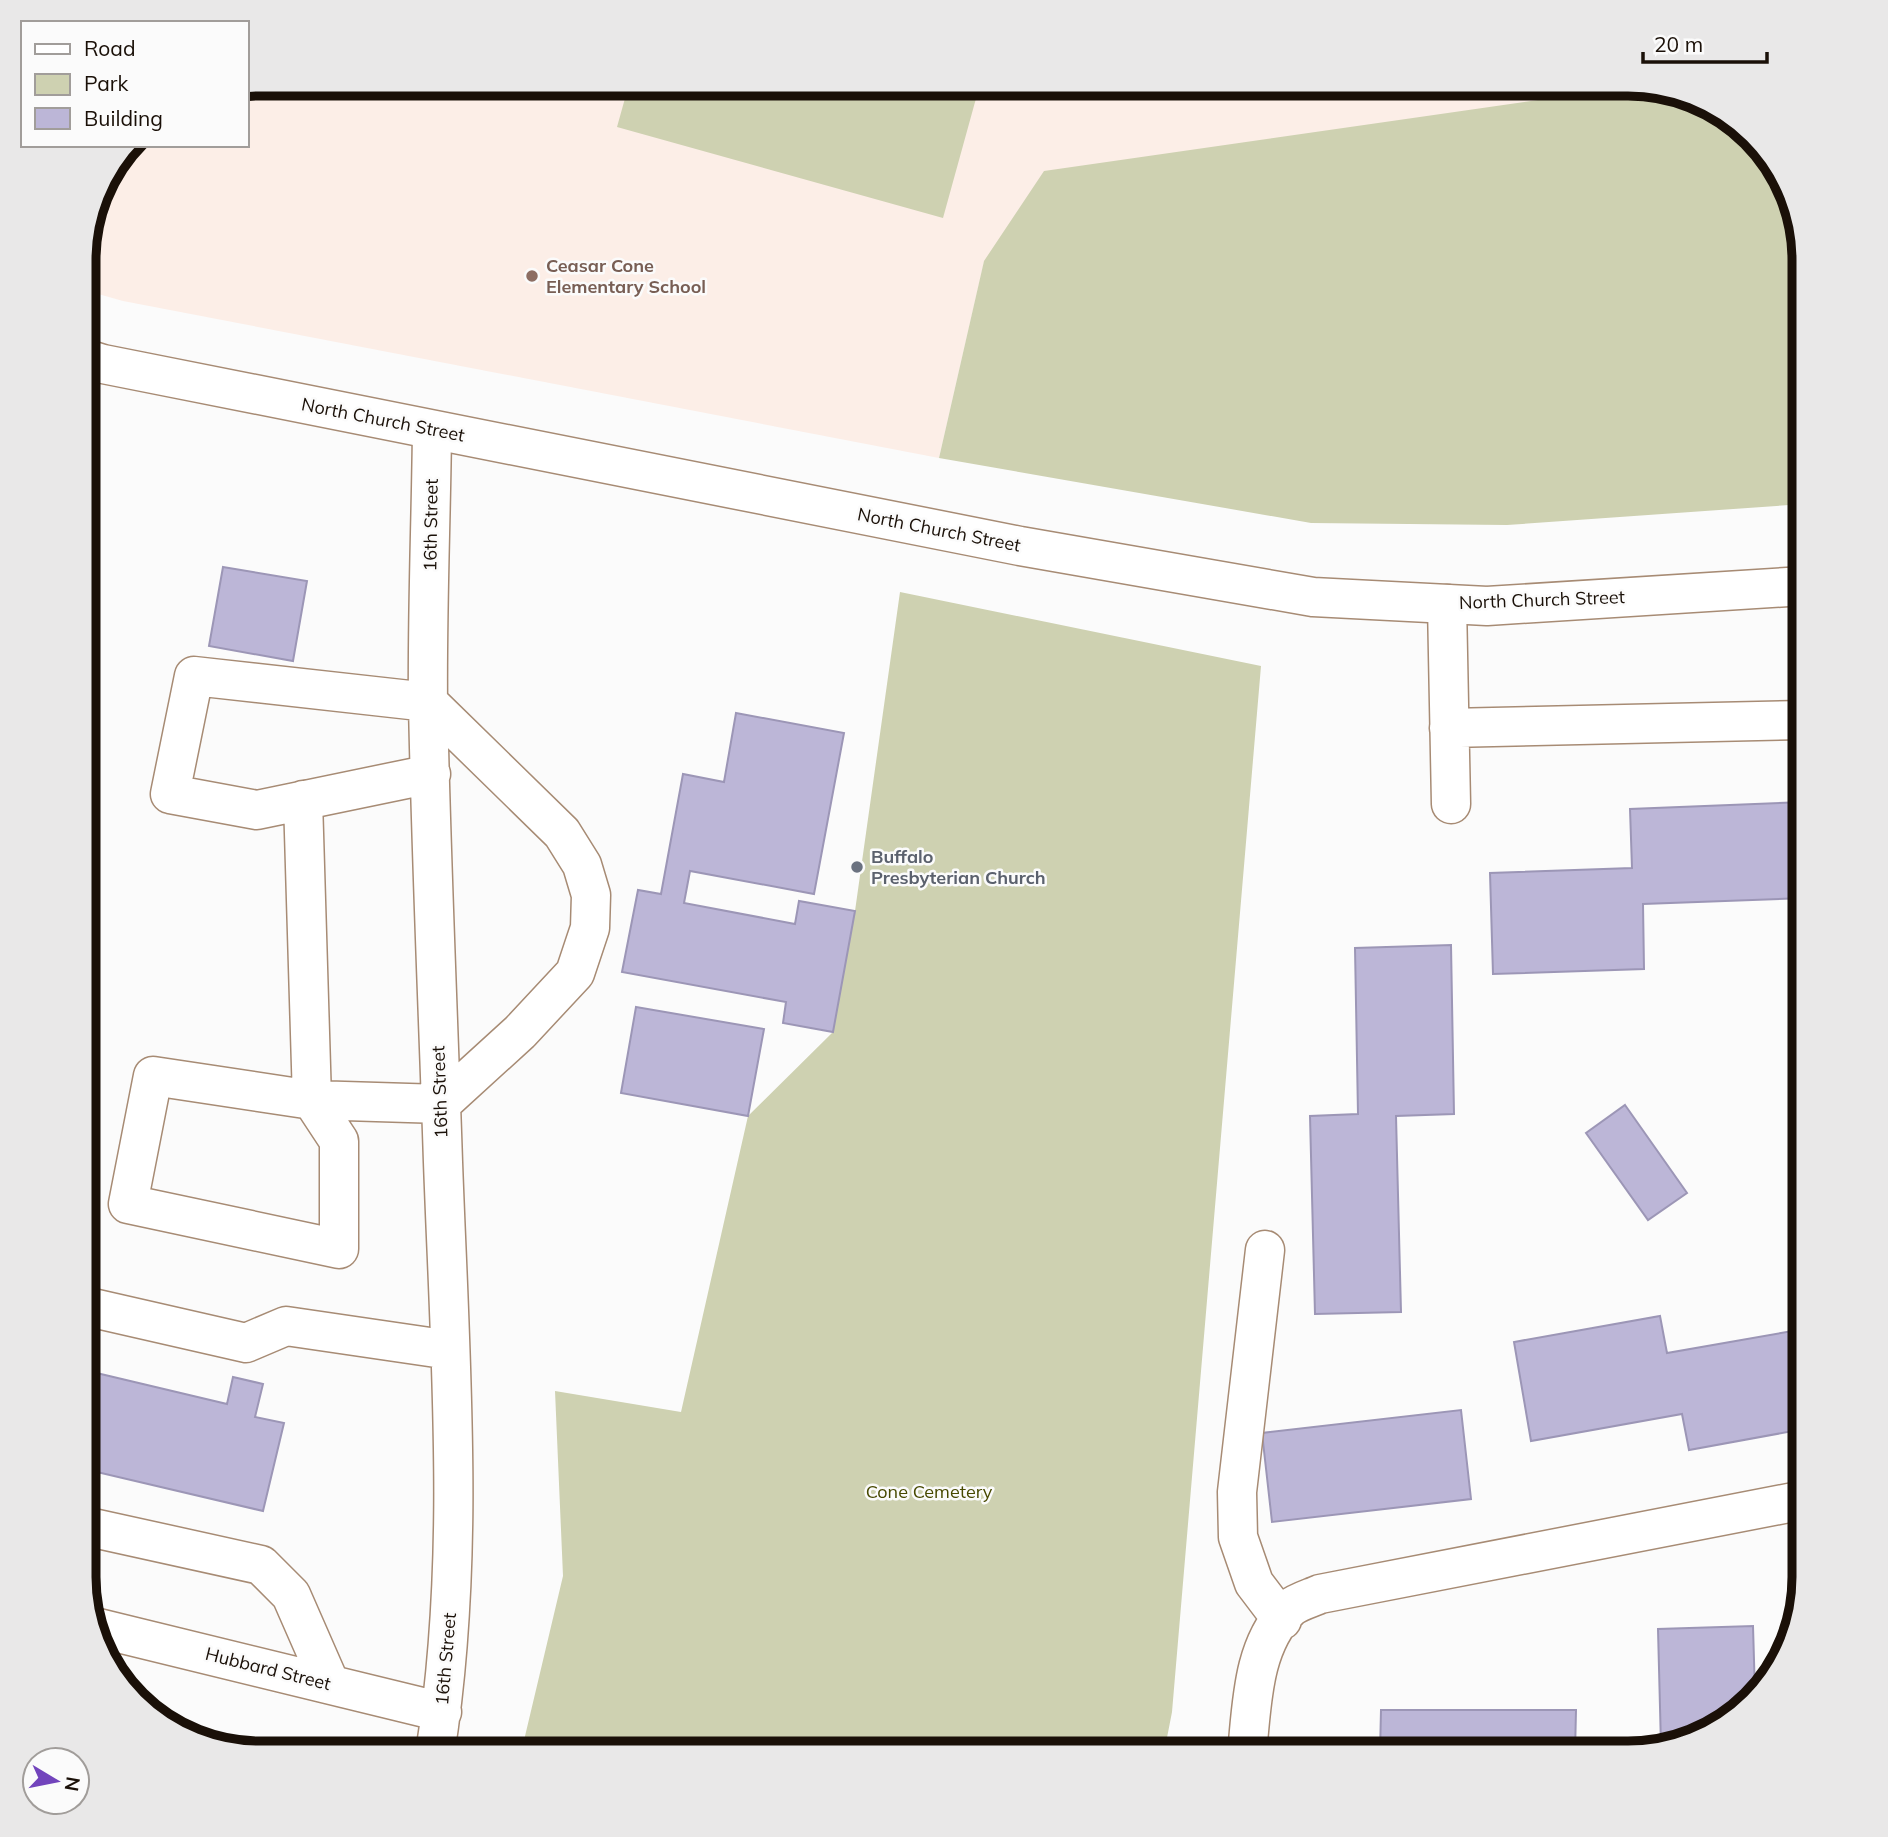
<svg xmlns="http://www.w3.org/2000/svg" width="1888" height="1837" viewBox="0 0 1888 1837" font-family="Mulish,sans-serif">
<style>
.education{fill:#fceee7}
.green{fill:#ced1b1}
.building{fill:#bcb6d7;stroke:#9c96b6;stroke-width:2}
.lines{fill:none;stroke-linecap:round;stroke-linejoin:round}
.minor-casing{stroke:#a78b74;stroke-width:41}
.major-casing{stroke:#a78b74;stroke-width:41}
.minor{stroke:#fff;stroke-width:38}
.major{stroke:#fff;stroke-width:38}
.education-dot{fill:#8d6e63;stroke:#fbfbfb;stroke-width:2.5}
.worship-dot{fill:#6b7280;stroke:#fbfbfb;stroke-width:2.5}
.labels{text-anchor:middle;stroke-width:5;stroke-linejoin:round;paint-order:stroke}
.education-label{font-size:18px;font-weight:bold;fill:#785e54;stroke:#fbfbfb;text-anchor:start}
.street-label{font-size:18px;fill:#1a1008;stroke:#fbfbfb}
.worship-label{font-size:18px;font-weight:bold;fill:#5b616d;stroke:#fbfbfb;text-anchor:start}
.park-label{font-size:18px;fill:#474900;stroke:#fbfbfb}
.rim{fill:none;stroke:#1a1008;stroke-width:9}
</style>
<rect width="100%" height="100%" fill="#fbfbfb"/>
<path class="education" d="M261,84H1610L1609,89L984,262L939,458L123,301L84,290V249L102,182L131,145H247V87Z"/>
<path class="green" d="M629,84H980L943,218L617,127Z
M1610,84H1638L1705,102L1760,144L1791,193L1804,260V504L1507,525L1311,523L939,458L984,261L1044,171L1608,90Z
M900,592L1261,666L1172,1712L1164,1753H521L563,1576L555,1391L681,1412L748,1116L833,1032L855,911Z"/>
<path class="building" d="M223,567L307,581L293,661L209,646Z
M736,713L844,733L814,894L690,871L684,903L795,924L799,901L855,911L833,1032L783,1023L786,1002L622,972L638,890L661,894L683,774L724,782Z
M1803,802L1804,898L1643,904L1644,969L1493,974L1490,873L1632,868L1630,809Z
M1451,945L1454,1114L1396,1116L1401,1312L1315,1314L1310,1116L1358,1114L1355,948Z
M636,1007L764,1029L748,1116L621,1093Z
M1625,1105L1687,1193L1648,1220L1586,1133Z
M1660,1316L1667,1353L1804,1329V1429L1689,1450L1682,1414L1531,1441L1514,1342Z
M84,1370L227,1404L233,1377L263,1384L255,1417L284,1423L263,1511L84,1469Z
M1461,1410L1471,1499L1272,1522L1262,1433Z
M1753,1626L1755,1694L1744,1709L1695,1740L1661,1746L1658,1629Z
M1381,1710H1576L1575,1753H1380Z"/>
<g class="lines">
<defs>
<path id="minor" d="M432,431C431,521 427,613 428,703C431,856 438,1009 443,1162C450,1358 466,1559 435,1753
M1447,604L1451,804
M1449,728L1804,720
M303,800L312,1100L339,1141V1249L128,1204L153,1076L312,1100L441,1104L520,1032L575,973L590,928L591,895L582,865L562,833L428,702L194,676L170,794L257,810L431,774
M1265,1250L1237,1492L1238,1537L1254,1583L1282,1620
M84,1306L246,1343L286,1326L450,1350
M84,1526L261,1565L291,1595L330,1684
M94,1627L442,1712
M1247,1753C1252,1704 1252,1645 1290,1608C1297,1602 1311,1598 1320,1594L1804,1500"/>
<path id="major" d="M84,358L103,364L1020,546L1313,597L1487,606L1804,586"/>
</defs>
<use href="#minor" class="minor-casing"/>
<use href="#major" class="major-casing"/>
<use href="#minor" class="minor"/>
<use href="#major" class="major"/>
</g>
<circle class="education-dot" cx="532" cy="276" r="7"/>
<circle class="worship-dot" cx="857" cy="867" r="7"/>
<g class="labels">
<g class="education-label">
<text x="546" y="272">Ceasar Cone<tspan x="546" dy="21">Elementary School</tspan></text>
</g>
<g class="street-label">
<text transform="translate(383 420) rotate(11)" y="6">North Church Street</text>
<text transform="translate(431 525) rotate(-89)" y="6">16th Street</text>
<text transform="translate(939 530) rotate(11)" y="6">North Church Street</text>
<text transform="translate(1542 600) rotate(-2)" y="6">North Church Street</text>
<text transform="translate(440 1092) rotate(-92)" y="6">16th Street</text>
<text transform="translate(446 1659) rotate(-85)" y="6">16th Street</text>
<text transform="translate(268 1669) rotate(14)" y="6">Hubbard Street</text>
</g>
<g class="worship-label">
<text x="871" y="863">Buffalo<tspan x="871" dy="21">Presbyterian Church</tspan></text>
</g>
<g class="park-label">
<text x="929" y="1498">Cone Cemetery</text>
</g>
</g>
<path d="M0 0H1888V1837H0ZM260 96H1628A164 164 0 0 1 1792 260V1577A164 164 0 0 1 1628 1741H260A164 164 0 0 1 96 1577V260A164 164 0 0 1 260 96Z" fill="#e9e8e8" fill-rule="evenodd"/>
<path class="rim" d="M260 96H1628A164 164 0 0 1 1792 260V1577A164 164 0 0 1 1628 1741H260A164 164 0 0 1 96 1577V260A164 164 0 0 1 260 96Z"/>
<rect x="21" y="21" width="228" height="126" fill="#fbfbfb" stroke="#a19d9a" stroke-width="2"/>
<rect x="35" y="44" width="35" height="10" fill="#ffffff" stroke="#a19d9a" stroke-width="2"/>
<text x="84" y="56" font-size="21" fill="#1a1008">Road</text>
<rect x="35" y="74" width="35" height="21" fill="#ced1b1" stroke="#a19d9a" stroke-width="2"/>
<text x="84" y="91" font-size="21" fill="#1a1008">Park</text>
<rect x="35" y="108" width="35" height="21" fill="#bcb6d7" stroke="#a19d9a" stroke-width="2"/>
<text x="84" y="126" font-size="21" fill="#1a1008">Building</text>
<g transform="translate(56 1781) rotate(100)"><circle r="33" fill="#fbfbfb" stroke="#a19d9a" stroke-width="2"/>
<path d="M0-5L12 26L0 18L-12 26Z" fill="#7244bc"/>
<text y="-10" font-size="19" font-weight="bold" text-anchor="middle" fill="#1a1008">N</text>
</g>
<path d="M1643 52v10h124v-10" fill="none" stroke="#1a1008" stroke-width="3.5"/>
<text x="1654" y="52" font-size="21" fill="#1a1008" stroke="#fbfbfb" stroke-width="5" paint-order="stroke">20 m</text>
</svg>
